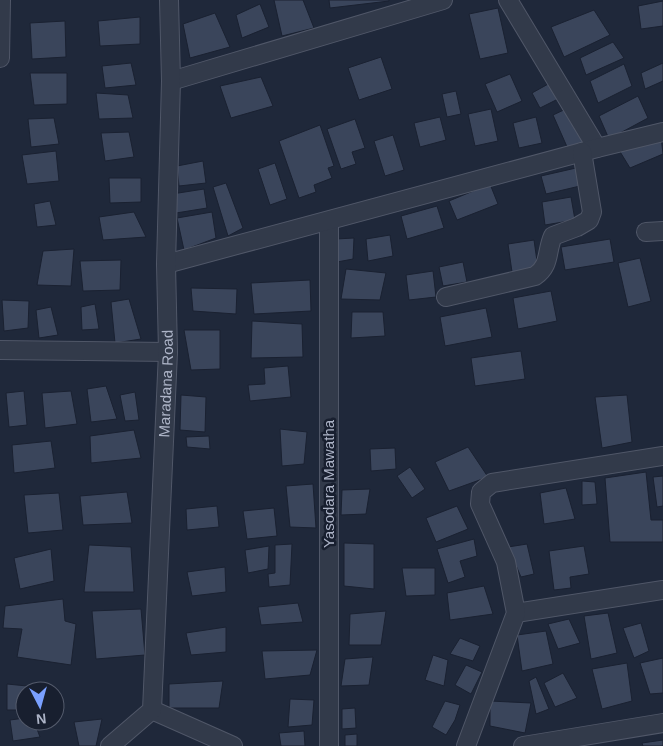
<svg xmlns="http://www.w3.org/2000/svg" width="663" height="746" viewBox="0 0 663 746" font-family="Helvetica,sans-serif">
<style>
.building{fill:#3a455b;stroke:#1a2131}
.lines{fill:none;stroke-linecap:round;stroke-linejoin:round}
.street-casing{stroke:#505768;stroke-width:20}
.street{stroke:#323a4a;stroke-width:18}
.labels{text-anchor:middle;stroke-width:5;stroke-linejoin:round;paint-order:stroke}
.street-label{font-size:15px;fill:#adb4c7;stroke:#181f2f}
</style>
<rect width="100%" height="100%" fill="#1f283a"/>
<path class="building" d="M274,0H303L314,28L282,36Z
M329,0H389V1L330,8Z
M663,1V26L641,29L638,6Z
M260,4L269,27L242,38L236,15Z
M498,8L508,53L480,59L469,14Z
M594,10L610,35L564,57L551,27Z
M215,13L230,47L190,58L183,24Z
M140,17V44L100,46L98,21Z
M65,21L66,57L32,59L30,23Z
M613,42L624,58L586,75L580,58Z
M381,57L392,89L359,100L348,68Z
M131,63L136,85L105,88L102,66Z
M663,63V81L645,89L641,73Z
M624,64L632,86L598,103L590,81Z
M30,73H67V104L34,105Z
M510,74L522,101L497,112L485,84Z
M261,77L273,106L231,118L220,86Z
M550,83L558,99L540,108L532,93Z
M456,91L461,114L447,117L442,94Z
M96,93L128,95L133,118L99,119Z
M638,96L648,118L609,139L599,116Z
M568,108L584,142L568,149L553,115Z
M491,109L498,141L475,146L468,114Z
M440,117L446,140L420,147L414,123Z
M536,117L542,143L519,148L513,123Z
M54,118L59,144L31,147L28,119Z
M355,119L365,148L352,152L356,164L341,169L327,129Z
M320,125L334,166L328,168L332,178L314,185L316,192L299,198L279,141Z
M129,132L134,157L105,161L101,133Z
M393,135L404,170L385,176L374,141Z
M661,136L663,154L630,168L619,150Z
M56,151L59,181L27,184L22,155Z
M203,161L206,183L179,186L177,166Z
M275,163L287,199L270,205L258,169Z
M576,168L580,186L546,194L541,176Z
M109,178H141V202L110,203Z
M226,183L243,228L228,236L213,187Z
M490,184L498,204L457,220L449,201Z
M204,189L207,208L176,213L172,194Z
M571,197L575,220L545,225L542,202Z
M50,201L56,225L37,227L34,204Z
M437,206L444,228L407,239L401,216Z
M134,212L146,237L103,240L99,217Z
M212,212L216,238L184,250L177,218Z
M390,235L393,256L368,261L366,239Z
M354,238L353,259L337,262L336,239Z
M610,239L614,262L565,270L561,247Z
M534,240L538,268L512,272L508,244Z
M74,249L71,286L37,285L43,251Z
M640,258L651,301L628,307L618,263Z
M121,260L120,290L83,291L80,261Z
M463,262L467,282L443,286L439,267Z
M346,269L386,273L380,300L341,299Z
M433,271L436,297L409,300L406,275Z
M310,280L311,311L254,314L251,283Z
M191,288L237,289L236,314L193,311Z
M551,291L557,321L518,329L513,298Z
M129,299L141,339L115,343L111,302Z
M2,300L29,301L28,328L4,331Z
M95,304L99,329L82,330L81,307Z
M51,307L58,335L39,338L36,310Z
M486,308L492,337L445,346L440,317Z
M352,312H383L385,336L351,338Z
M252,321L302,324L303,357L251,358Z
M184,330H220V369L191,370Z
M521,351L525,379L475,386L471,358Z
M288,366L291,397L250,401L248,385L265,384L264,368Z
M106,386L117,419L91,422L87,389Z
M24,391L27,425L9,427L6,393Z
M71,391L77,424L45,428L42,393Z
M135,392L139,420L125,421L120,395Z
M181,395L206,397L205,432L180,430Z
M627,395L632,442L602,448L595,397Z
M280,429L307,432L304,464L282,466Z
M134,430L141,458L91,463L90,436Z
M209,436L210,449L187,447L186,437Z
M51,441L55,468L14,473L12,445Z
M468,447L488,477L449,491L435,462Z
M395,448L396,469L371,471L370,449Z
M410,467L425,489L412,498L397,476Z
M646,472L651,520H663V542H610L605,478Z
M663,476V506L657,507L653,477Z
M582,481L595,482L597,504L582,505Z
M313,484L316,528L290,527L286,486Z
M566,488L575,519L544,524L540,493Z
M370,489L366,514L341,515L342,490Z
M127,492L132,523L83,525L80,496Z
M59,493L63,530L28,533L24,495Z
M217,506L219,527L187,530L186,509Z
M457,506L468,529L436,542L426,518Z
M274,508L277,536L247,539L243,511Z
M474,539L477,556L460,561L465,577L448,583L437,549Z
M344,543L374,544V589L344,586Z
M292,544L290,585L269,587L268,574L275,573V545Z
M527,544L534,574L521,577L508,547Z
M89,545L131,547L134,592H84Z
M269,546L268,569L248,573L245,550Z
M584,546L589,574L570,577L571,588L554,590L549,551Z
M51,549L54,581L20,589L14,558Z
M225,567L226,592L192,596L187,572Z
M402,568H435V595L406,596Z
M484,586L493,614L450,620L447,593Z
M63,599L65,621L76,624L71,665L17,657L22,629L3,628L5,606Z
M298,603L303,622L261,625L258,607Z
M141,609L145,655L96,659L92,611Z
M386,611L381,645H349L350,614Z
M608,613L617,653L591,659L584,616Z
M569,619L580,643L558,649L548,624Z
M641,623L649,651L634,658L623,628Z
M226,627V652L191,655L186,633Z
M546,631L553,664L522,671L517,635Z
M460,638L480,646L473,661L450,654Z
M317,650L310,675L265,679L262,651Z
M433,655L448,660L444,686L425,680Z
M373,657L369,685L341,686L345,659Z
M663,658V693L650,694L640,663Z
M627,663L632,701L602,709L592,669Z
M466,665L482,672L471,694L455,685Z
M563,673L577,698L555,707L544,683Z
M536,677L549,709L536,714L529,681Z
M223,681L219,708H169V684Z
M7,684L37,687V691H25V710H7Z
M290,699L314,700L312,725L288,727Z
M445,701L460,705L455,720L446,735L432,727Z
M490,701L531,703L525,733L490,726Z
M355,708L356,728L342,729V709Z
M25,718V721H34L40,737L13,741L10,720Z
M102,719L96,746H79L74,722Z
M304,731L305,746H281L279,733Z
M357,734V746H345V735Z
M663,740V746H643L642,743Z"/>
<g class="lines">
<defs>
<g id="street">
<path d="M508,0L597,148"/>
<path d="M0,58L1,0"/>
<path d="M171,81L443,0"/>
<path d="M329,221V746"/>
<path d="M646,232L663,231"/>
<path d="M166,264L597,148L663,132"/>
<path d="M446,297L535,276C551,265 546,251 553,236L577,227L589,220L592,212L582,152"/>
<path d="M0,350L168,352"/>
<path d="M516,613L663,590"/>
<path d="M152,710L233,746"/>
<path id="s1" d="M110,746L152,710L168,352L166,264L171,81L169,0"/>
<path d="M466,746L516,613L506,562L480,504L481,492L492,483L663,456"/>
<path d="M523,746L663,723"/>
</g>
</defs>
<use href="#street" class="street-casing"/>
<use href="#street" class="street"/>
</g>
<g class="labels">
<g class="street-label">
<text dy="5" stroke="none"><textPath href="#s1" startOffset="382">Maradana Road</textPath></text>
<text transform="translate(329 484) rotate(-90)" y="5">Yasodara Mawatha</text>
</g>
</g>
<g transform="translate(40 706) rotate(174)"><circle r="24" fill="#181f2f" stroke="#545b6c"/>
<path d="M0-4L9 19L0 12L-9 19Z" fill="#7aa0ff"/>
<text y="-8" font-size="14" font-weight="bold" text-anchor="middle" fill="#adb4c7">N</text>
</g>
</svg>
